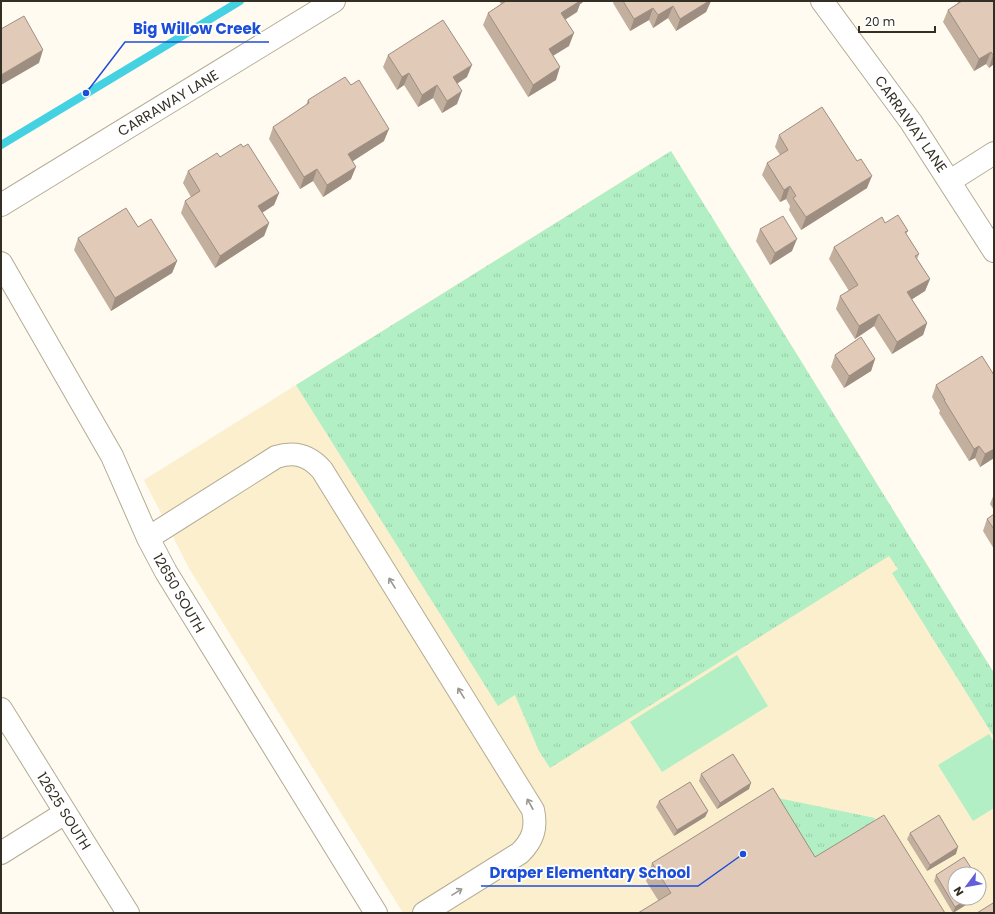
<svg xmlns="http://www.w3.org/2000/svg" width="995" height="914" viewBox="0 0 995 914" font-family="Poppins,sans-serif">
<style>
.built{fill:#fbefce;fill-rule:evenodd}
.grass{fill:url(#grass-tufts)}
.park{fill:#b2efc4}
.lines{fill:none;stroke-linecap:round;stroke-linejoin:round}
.stream{stroke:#44d2e2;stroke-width:8}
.minor-casing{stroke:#b3ab92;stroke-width:24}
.minor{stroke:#fff;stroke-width:22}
.wall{fill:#c2af9e}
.shaded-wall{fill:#9e8e81}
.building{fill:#e1cbb8;stroke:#9e8e81}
.oneway{stroke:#999792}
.labels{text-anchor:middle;stroke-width:3.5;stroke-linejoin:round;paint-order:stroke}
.street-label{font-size:14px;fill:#332f25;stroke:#fff}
.leader{fill:none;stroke:#1d4ed8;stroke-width:1.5}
.callout-dot{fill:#1d4ed8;stroke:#fff;stroke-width:1.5}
.callout-label{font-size:15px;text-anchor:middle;font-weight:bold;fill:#1d4ed8;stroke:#fff;stroke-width:3.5;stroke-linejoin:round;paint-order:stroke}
</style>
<defs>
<pattern id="grass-tufts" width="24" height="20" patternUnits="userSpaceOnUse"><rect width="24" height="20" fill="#b2efc4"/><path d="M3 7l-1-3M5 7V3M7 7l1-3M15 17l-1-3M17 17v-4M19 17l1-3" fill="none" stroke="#9acda8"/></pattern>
</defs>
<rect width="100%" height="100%" fill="#fffbf1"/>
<path class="built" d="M671,151L994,673V913H403L190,570L144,480ZM955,874H979V898H955Z"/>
<path class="grass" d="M671,151L994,673V737L892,573L898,569L889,556L550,768L539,751L515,695L498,706L296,385Z
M773,797L875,818L872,830L811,868Z"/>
<path class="park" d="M737,655L768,706L662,772L630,722Z
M989,734L994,742V808L973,821L938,765Z"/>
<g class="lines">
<path class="stream" d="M1,145L240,1"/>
<defs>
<path id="minor" d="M822,1L911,122L994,251
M950,181L994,153
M1,205L334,1
M1,263L112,456L148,538L166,572L376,913
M148,538L276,457C295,451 309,455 322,470L533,810C537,828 533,840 520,853L424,913
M1,709L128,913
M1,853L65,813"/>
</defs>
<use href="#minor" class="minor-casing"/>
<use href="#minor" class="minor"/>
</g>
<path class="wall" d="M499,1H583L582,3L580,4L577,12L565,20L569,46L553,56L556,80L528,97L483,25L488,13L501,4Z
M614,1H711L706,12L676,31L668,18L653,28L649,20L630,31L613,3Z
M957,1H994V64L989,68L986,64L974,71L943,22L948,10L958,3Z
M388,55L467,77L457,84V104L442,113L433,98L418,107L404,85L397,90L383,67Z
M308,100L384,141L352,161L351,179L323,197L313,181L300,189L269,139L273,127L306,105Z
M779,135L867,188L801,230L789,210L790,206L786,199L780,202L762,175L767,163L780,155L775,147Z
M220,157L279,193L274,205L262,213L269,223L264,236L215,268L181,213L185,201L191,197L183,183L188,171Z
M885,223L908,231L906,234L919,254L917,259L930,279L925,291L912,299L927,323L923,335L892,354L874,326L855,339L836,309L840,296L849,291L829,259L834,247Z
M138,227L177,261L172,273L111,311L74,250L78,238Z
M760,229L792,251L770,265L756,241Z
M835,355L875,359L871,371L844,388L831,367Z
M936,385L994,458L980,467L975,458L969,461L939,413L940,411L932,397Z
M994,494V510L990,504Z
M994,514V549L983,531L987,519Z
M701,774L749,789L717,809L699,781Z
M659,801L708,811L705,817L674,836L656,807Z
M910,833L956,854L927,871L907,839Z
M815,857L945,913L658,900L646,881L652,863Z
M936,875L955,898H977L953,913L934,881Z"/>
<path class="shaded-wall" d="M577,1H583L582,3L580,4L577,12L556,25L561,13Z
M709,1H711L706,12L676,31L680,19Z
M673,6L668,18L653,28L658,15Z
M653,8L649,20L630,31L634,19Z
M574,33L569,46L544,61L549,49Z
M43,50L39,63L1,85V75Z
M991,52L986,64L974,71L979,59Z
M993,55H994V64L989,68Z
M472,65L467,77L448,89L453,77Z
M560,67L556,80L528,97L533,85Z
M409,73L404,85L397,90L402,77Z
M437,85L433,98L418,107L422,95Z
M462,91L457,104L442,113L447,101Z
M389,129L384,141L344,167L348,154Z
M356,167L351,179L323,197L327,185Z
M317,169L313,181L300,189L304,177Z
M872,176L867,188L801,230L806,217Z
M790,186L786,199L780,202L784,190Z
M279,193L274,205L254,218L258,206Z
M269,223L264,236L215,268L220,256Z
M797,239L792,251L770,265L775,253Z
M177,261L172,273L111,311L115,298Z
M930,279L925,291L903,305L907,292Z
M879,314L874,326L855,339L859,326Z
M927,323L923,335L892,354L897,342Z
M875,359L871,371L844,388L849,376Z
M979,446L975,458L969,461L974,449Z
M994,449V458L980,467L985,454Z
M751,783L749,789L717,809L720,803Z
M708,811L705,817L674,836L677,830Z
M958,847L956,854L927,871L930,865Z
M984,889L982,895L979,897V892Z
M969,898H977L953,913L955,907Z"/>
<path class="building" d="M506,1H580L561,13L574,33L549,49L560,67L533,85L488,13Z
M623,1H709L680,19L673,6L658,15L653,8L634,19Z
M962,1H994V55H993L991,52L979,59L948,10Z
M24,16L43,50L1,75V29Z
M443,20L472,65L453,77L462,91L447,101L437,85L422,95L409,73L402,77L388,55Z
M345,77L351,85L359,80L389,129L348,154L356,167L327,185L317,169L304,177L273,127L309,103L308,100Z
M822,107L857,161L861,159L872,176L806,217L793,198L796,196L790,186L784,190L767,163L788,150L779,135Z
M241,144L243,147L248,144L279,193L258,206L269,223L220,256L185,201L200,191L188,171L217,153L220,157Z
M126,208L138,227L151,219L177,261L115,298L78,238Z
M898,215L908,231L905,232L919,254L915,256L930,279L907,292L927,323L897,342L879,314L859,326L840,296L858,285L834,247L882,217L885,223Z
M783,216L797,239L775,253L760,229Z
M861,337L875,359L849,376L835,355Z
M982,356L994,375V449L985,454L979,446L974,449L944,400H945L936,385Z
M994,514V529L987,519Z
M733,754L751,783L720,803L701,774Z
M690,782L708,811L677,830L659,801Z
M773,788L815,857L884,815L945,913H638L671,893L652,863Z
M939,815L958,847L930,865L910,833Z
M964,857L975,874H955V898H969L955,907L936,875Z
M979,881L984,889L979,892Z
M993,903L994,905V913H977Z"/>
<defs><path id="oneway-shaft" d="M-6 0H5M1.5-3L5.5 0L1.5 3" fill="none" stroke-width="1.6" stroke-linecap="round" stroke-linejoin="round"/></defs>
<g class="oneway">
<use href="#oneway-shaft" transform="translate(392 583) rotate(-122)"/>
<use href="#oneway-shaft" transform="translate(461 693) rotate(-122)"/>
<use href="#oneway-shaft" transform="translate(530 804) rotate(-119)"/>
<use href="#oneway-shaft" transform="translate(457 892) rotate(-32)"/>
</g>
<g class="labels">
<g class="street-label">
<text transform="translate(168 103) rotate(-31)" y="5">CARRAWAY LANE</text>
<text transform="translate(911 124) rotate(55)" y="5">CARRAWAY LANE</text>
<text transform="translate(179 593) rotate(60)" y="5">12650 SOUTH</text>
<text transform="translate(64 811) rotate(58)" y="5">12625 SOUTH</text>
</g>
</g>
<path class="leader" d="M86 93L125 42H269M743 854L698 886H481"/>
<g class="callout-dot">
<circle cx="86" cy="93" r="4"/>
<circle cx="743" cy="854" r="4"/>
</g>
<g class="callout-label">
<text x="197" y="34">Big Willow Creek</text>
<text x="590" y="878">Draper Elementary School</text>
</g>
<rect width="995" height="914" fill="none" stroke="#332f25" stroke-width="4"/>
<g transform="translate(967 886) rotate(238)"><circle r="19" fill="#ffffff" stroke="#adaca8"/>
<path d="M0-3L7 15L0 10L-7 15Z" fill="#635ed7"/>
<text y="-6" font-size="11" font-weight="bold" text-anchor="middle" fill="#332f25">N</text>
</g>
<path d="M859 26v6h76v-6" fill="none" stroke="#332f25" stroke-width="2"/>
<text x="865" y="26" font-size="12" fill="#332f25" stroke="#ffffff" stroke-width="3" paint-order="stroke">20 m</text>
</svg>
